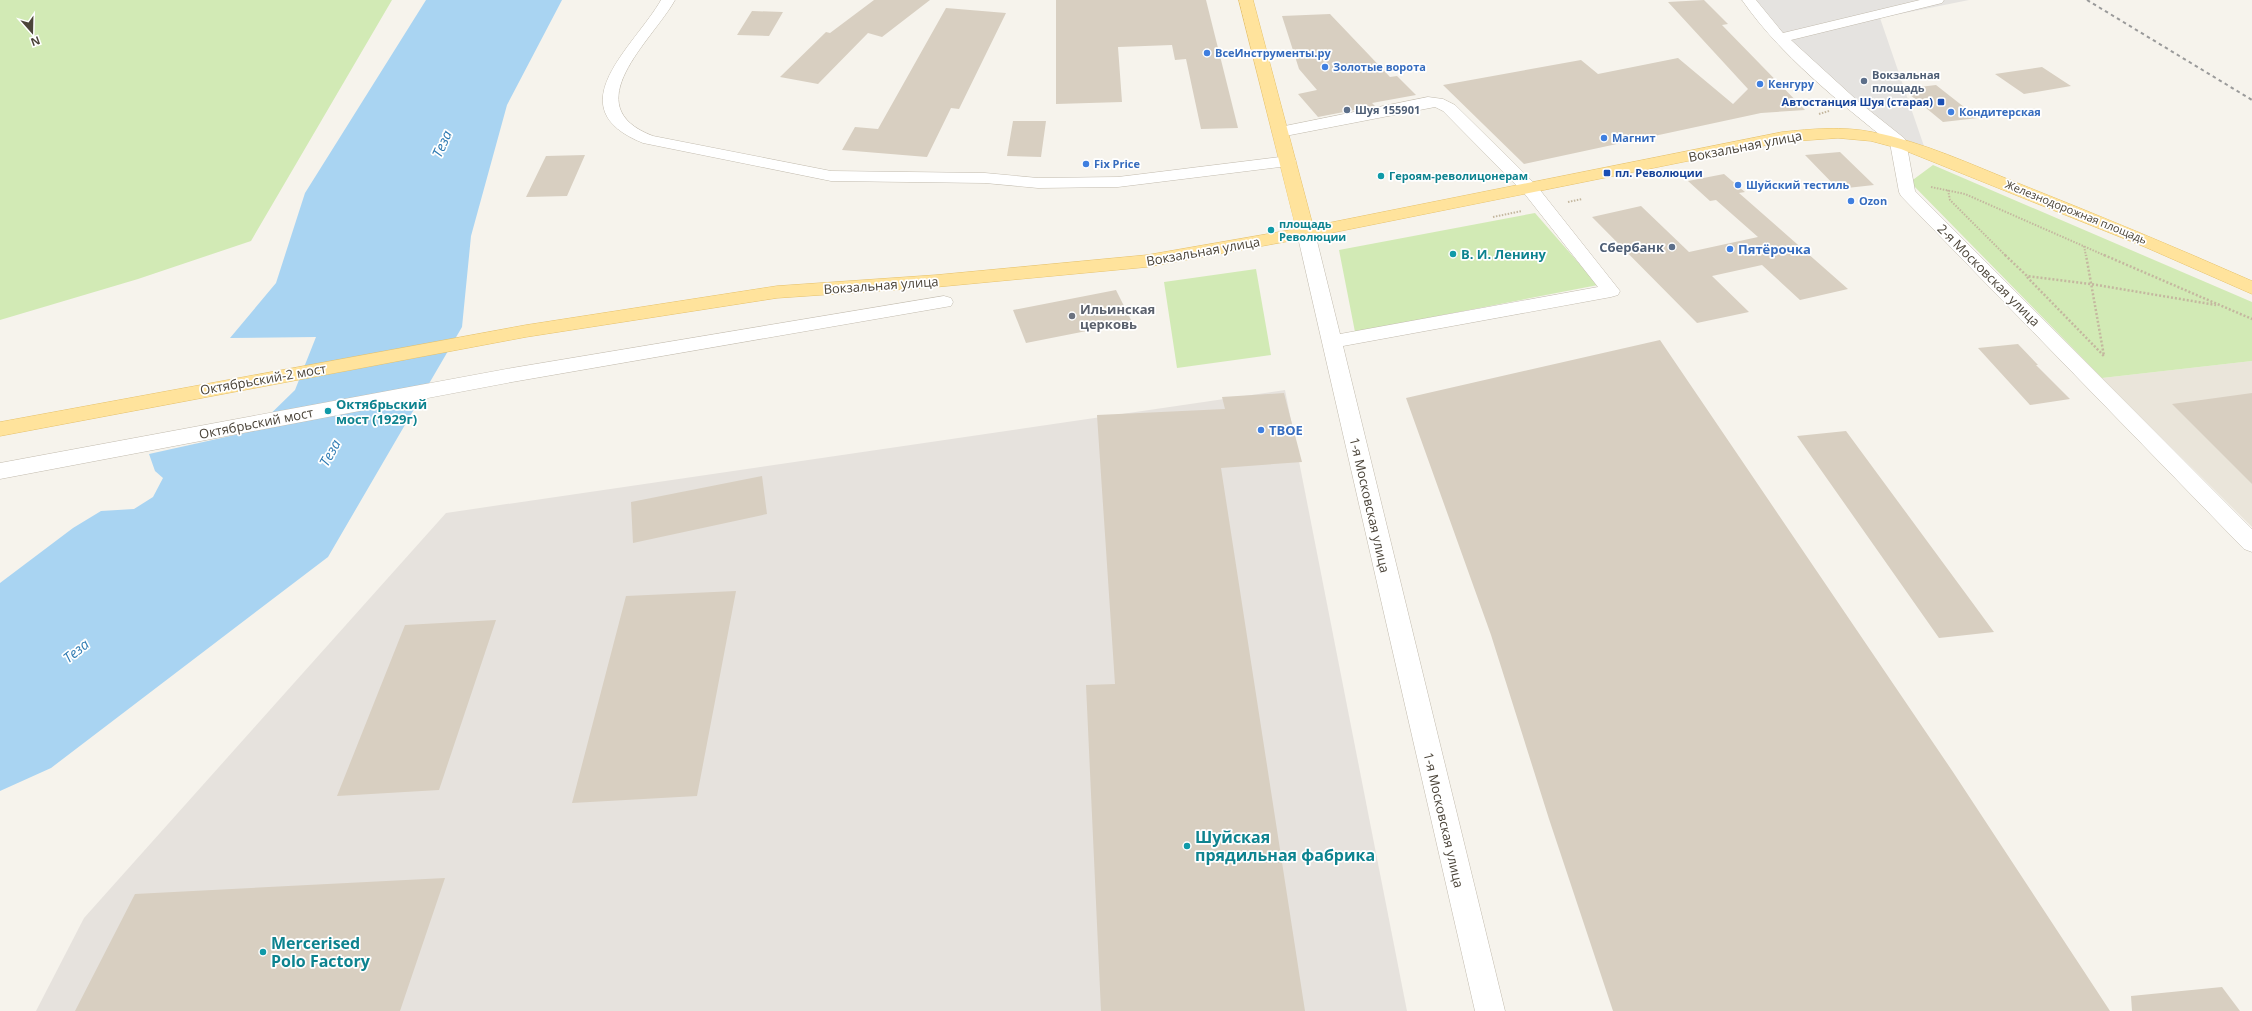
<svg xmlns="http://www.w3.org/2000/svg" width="2252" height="1011" viewBox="0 0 2252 1011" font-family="'Open Sans',sans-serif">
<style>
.residential{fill:#eae5da}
.industrial{fill:#e6e2dd}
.green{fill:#d2eab5}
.parking{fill:#e5e3e0}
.water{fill:#a9d4f2}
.building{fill:#d8cfc1}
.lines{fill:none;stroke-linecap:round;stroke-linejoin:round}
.minor-casing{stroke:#c2bbae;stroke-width:1}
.major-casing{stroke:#e6c16a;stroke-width:1}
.path-far1{stroke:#c4b79f;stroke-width:2;stroke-dasharray:1.5 1.5;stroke-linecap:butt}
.path{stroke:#c4b79f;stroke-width:2.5;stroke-dasharray:2 2;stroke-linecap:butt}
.minor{fill:#fff;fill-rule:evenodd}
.major{fill:#ffe39c;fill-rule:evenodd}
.rail{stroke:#9a9a9a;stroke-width:2;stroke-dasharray:3.5 3.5;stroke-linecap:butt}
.shop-dot{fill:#3f7fe0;stroke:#fff;stroke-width:1.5}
.service-dot{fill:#5c6f8a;stroke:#fff;stroke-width:1.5}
.transit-dot{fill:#1a4fb4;stroke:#fff;stroke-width:1.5}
.culture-dot{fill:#0f9aa8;stroke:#fff;stroke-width:1.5}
.worship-dot{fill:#6b7280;stroke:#fff;stroke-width:1.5}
.labels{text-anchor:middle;stroke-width:3.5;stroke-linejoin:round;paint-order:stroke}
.far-shop-label{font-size:11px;font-weight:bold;fill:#366cbe;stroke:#fff;text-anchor:start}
.far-service-label{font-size:11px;font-weight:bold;fill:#4e5e75;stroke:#fff;text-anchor:start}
.far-transit-label{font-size:11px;font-weight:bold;fill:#164399;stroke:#fff;text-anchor:end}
.far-culture-label{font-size:11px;font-weight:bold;fill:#0d838f;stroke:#fff;text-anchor:start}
.far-street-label{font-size:11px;fill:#4b4439;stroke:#fff}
.street-label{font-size:13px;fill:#4b4439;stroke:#fff}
.service-label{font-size:13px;font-weight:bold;fill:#4e5e75;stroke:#fff;text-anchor:end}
.shop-label{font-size:13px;font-weight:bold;fill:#366cbe;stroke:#fff;text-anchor:start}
.culture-label{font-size:13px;font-weight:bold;fill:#0d838f;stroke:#fff;text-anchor:start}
.worship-label{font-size:13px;font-weight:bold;fill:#5b616d;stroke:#fff;text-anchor:start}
.water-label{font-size:14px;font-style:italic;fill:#2e7ab2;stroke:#fff}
.near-culture-label{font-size:16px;font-weight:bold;fill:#0d838f;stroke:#fff;text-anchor:start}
</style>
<rect width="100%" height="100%" fill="#f6f3ec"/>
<path class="residential" d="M2252,361V527L2102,378Z"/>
<path class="industrial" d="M1285,390L1407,1011H36L84,918L446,513Z"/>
<path class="green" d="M0,0H392L251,241L138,279L0,320Z
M1933,165L2252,302V361L2102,378L1910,182Z
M1535,213L1598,285L1355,332L1339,250Z
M1256,269L1271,355L1177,368L1164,282Z"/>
<path class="parking" d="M1749,0H1969L1880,18L1926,152L1898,141L1854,106Z"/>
<path class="water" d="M426,0H562L507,105L471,236L462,327L328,557L51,768L0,791V583L73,528L101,511L134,509L153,497L163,478L155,471L149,454L253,431L295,390L316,337L230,338L276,283L305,193Z"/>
<path class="building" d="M874,0H930L882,37L868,33L818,84L780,77L826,32L830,33Z
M1056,0H1206L1238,128L1201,129L1186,59L1175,60L1172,45L1118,47L1122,102L1056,104Z
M1704,0L1728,24L1722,25L1805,110L1761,113L1524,164L1443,85L1581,60L1598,74L1678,58L1733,104L1748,89L1668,2Z
M946,8L1006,13L959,109L951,108L927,157L842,150L855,127L878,129Z
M752,11L783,12L769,36L737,35Z
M1330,14L1390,77L1397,76L1416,95L1372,103L1375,106L1318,117L1298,94L1317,90L1299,69L1282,16Z
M2042,67L2071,86L2024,94L1995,74Z
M1936,85L1978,118L1943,122L1903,89Z
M1013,121H1046L1041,157L1007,156Z
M1840,152L1874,185L1838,189L1805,155Z
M585,155L567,196L526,197L546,156Z
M1724,174L1745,192L1739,193L1848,289L1800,300L1762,265L1712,276L1749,312L1697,323L1592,217L1641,206L1689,252L1758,237L1716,200L1710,201L1688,181Z
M1116,290L1132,322L1026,343L1013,310Z
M1660,340L1953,772L2110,1011H1613L1549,819L1491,635L1406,398Z
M2018,344L2038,365H2036L2070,399L2030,405L1978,348Z
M1284,393L1302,462L1221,468L1305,1011H1101L1086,685L1115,684L1097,415L1225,409L1222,397Z
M2252,393V484L2172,404Z
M1846,431L1994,632L1939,638L1797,436Z
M762,476L767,514L633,543L631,502Z
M736,591L697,796L572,803L626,596Z
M496,620L439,790L337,796L405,625Z
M445,878L400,1011H75L135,894Z
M2222,987L2240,1011H2132L2131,996Z"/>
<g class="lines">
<defs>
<path id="minor" d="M661,0H675C652,41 574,106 653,136L831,171L985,173L1038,178L1118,177L1288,156L1294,158L1296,161L1294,164L1288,166L1118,187L1038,188L985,183L831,181L643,143C555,108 635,46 661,0Z
M1742,0H1756L1783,33L1920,0H1944L1942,3L1791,40L1860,103L1904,138L1906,141L1915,191L2252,529V552L2244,549L1901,196L1899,192L1890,143C1838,101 1781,56 1742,0Z
M1428,97L1443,99L1455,105L1536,185L1620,291L1618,295L1611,297L1343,346L1505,1011H1475L1297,233L1300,229H1312L1315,233L1340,334L1598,287L1524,193L1443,111L1435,107L1280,137L1274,135L1272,132L1274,129L1280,127Z
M944,296L951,298L953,302L951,306L512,382L0,479V463L512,368Z"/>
<path id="major" d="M1239,0H1253L1313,226L1782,132C1812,129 1842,126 1872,132C1924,142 1972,165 2020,184C2098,215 2175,247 2252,281V294L2145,247L1901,149L1871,141L1838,138L1782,142L1306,238L1147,267L936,287L777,298L526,337L0,436V422L526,325L777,286L936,275L1147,255L1296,229Z"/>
</defs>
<use href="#minor" class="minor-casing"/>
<use href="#major" class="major-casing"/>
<path class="path-far1" d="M1819,114L1829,111
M1931,187L1965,194L2106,256
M1948,190L1950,200L2006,256
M1568,202L1582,199
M1493,217L1522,211
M2084,246L2086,256"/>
<path class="path" d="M2005,255L2027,276L2091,284L2216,305
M2104,255L2252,319
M2027,277L2104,356L2086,255"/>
<use href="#minor" class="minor"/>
<use href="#major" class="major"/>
<path class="rail" d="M2087,0L2252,100"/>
</g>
<g class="shop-dot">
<circle cx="1207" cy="53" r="4"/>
<circle cx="1325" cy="67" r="4"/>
<circle cx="1760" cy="84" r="4"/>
<circle cx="1951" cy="112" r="4"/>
<circle cx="1604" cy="138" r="4"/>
<circle cx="1086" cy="164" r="4"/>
<circle cx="1738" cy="185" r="4"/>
<circle cx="1851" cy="201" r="4"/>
<circle cx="1730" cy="249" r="4"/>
<circle cx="1261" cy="430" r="4"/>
</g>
<g class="service-dot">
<circle cx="1864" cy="81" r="4"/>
<circle cx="1347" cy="110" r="4"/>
<circle cx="1672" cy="247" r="4"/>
</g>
<g class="transit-dot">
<rect x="1937" y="98" width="8" height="8" rx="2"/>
<rect x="1603" y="169" width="8" height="8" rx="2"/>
</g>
<g class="culture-dot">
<circle cx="1381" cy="176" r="4"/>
<circle cx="1271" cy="230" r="4"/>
<circle cx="1453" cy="254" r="4"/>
<circle cx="328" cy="411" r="4"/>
<circle cx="1187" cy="846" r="4"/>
<circle cx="263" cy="952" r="4"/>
</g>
<circle class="worship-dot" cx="1072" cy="316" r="4"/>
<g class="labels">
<g class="far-shop-label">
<text x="1215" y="57">ВсеИнструменты.ру</text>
<text x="1333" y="71">Золотые ворота</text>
<text x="1768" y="88">Кенгуру</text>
<text x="1959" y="116">Кондитерская</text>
<text x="1612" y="142">Магнит</text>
<text x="1094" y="168">Fix Price</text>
<text x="1746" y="189">Шуйский тестиль</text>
<text x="1859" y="205">Ozon</text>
</g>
<g class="far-service-label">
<text x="1872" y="79">Вокзальная<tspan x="1872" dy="13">площадь</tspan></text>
<text x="1355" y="114">Шуя 155901</text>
</g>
<g class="far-transit-label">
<text x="1933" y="106">Автостанция Шуя (старая)</text>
<text x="1615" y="177" text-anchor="start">пл. Революции</text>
</g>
<g class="far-culture-label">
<text x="1389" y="180">Героям-револицонерам</text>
<text x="1279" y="228">площадь<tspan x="1279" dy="13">Революции</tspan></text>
</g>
<g class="far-street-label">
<text transform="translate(2076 212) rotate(22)" y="4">Железнодорожная площадь</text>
</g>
<g class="street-label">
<text transform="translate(1745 146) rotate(-11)" y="5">Вокзальная улица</text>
<text transform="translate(1203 251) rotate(-10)" y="5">Вокзальная улица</text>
<text transform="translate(1989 275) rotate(45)" y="5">2-я Московская улица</text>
<text transform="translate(881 285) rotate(-4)" y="5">Вокзальная улица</text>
<text transform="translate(263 379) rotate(-10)" y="5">Октябрьский-2 мост</text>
<text transform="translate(256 423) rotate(-11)" y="5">Октябрьский мост</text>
<text transform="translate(1370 505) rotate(77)" y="5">1-я Московская улица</text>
<text transform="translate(1444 820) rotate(77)" y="5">1-я Московская улица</text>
</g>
<g class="service-label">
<text x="1664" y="252">Сбербанк</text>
</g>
<g class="shop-label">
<text x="1738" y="254">Пятёрочка</text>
<text x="1269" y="435">ТВОЕ</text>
</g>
<g class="culture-label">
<text x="1461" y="259">В. И. Ленину</text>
<text x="336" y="409">Октябрьский<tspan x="336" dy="15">мост (1929г)</tspan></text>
</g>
<g class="worship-label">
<text x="1080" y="314">Ильинская<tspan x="1080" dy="15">церковь</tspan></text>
</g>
<g class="water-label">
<text transform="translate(442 144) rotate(-66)" y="5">Теза</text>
<text transform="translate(330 453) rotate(-61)" y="5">Теза</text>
<text transform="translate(76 651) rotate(-39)" y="5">Теза</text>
</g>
<g class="near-culture-label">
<text x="1195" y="843">Шуйская<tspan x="1195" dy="18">прядильная фабрика</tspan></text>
<text x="271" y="949">Mercerised<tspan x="271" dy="18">Polo Factory</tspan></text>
</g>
</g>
<g transform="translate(32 32) rotate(160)" stroke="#ffffff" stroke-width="3" paint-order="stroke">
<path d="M0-3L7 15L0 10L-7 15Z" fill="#4b4439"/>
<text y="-6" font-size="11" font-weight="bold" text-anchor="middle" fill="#4b4439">N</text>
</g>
</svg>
